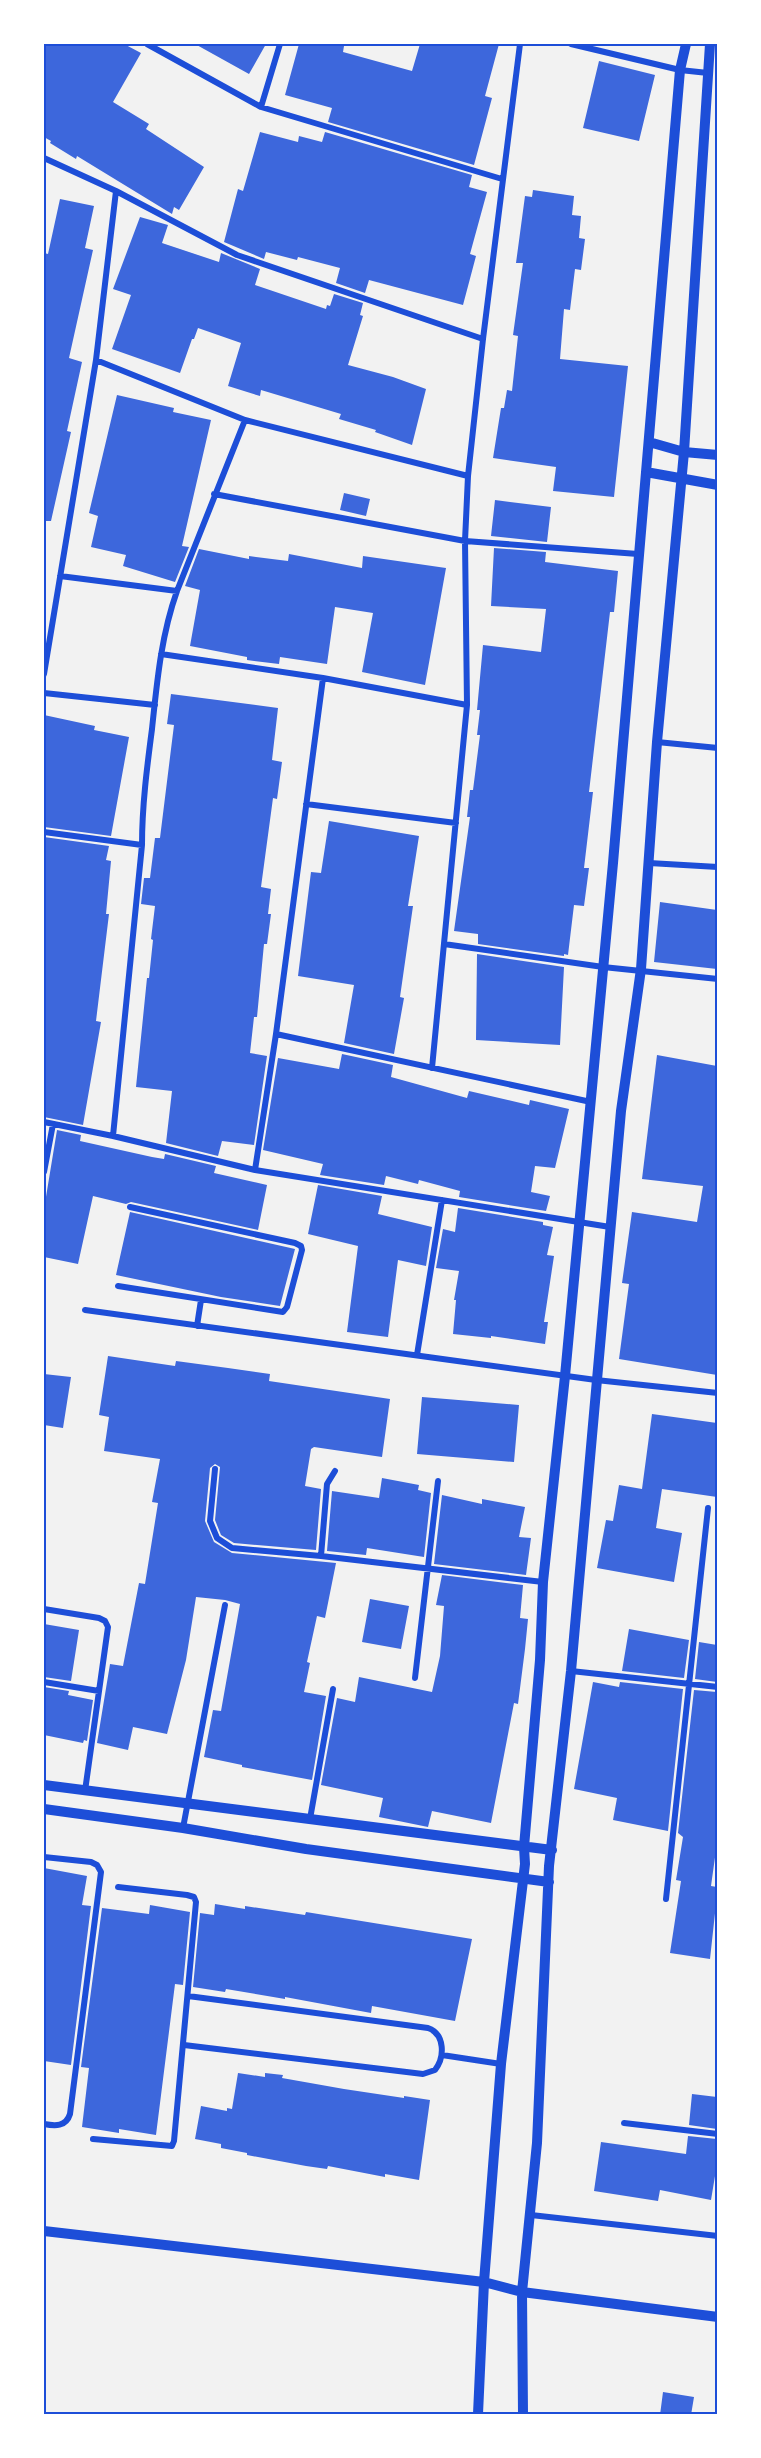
<svg xmlns="http://www.w3.org/2000/svg" width="761" height="2458" viewBox="0 0 761 2458" font-family="Karla,sans-serif">
<style>
.building{fill:#3d67dc}
.lines{fill:none;stroke-linecap:round;stroke-linejoin:round}
.minor{stroke:#1d4ed8;stroke-width:6}
.tertiary{stroke:#1d4ed8;stroke-width:10}
.neatline{fill:none;stroke:#1d4ed8;stroke-width:2}
</style>
<rect width="100%" height="100%" fill="#f2f2f2"/>
<path class="building" d="M44,44H124L141,53L113,102L149,124L146,129L204,167L179,210L174,207L172,214L77,156L76,159L50,143L51,141L44,137Z
M195,44H266L249,74Z
M299,44H335L344,46L343,52L412,71L420,44H499L485,96L492,98L474,165L328,122L332,108L285,95Z
M599,61L655,75L639,141L583,128Z
M260,132L298,142L299,136L322,142L325,132L472,175L469,187L487,192L470,254L476,256L463,305L369,280L365,293L336,283L340,268L298,257L297,260L266,252L264,259L224,242L238,189L243,191Z
M533,190L574,196L572,215L581,216L579,238L585,239L581,270L575,269L570,310L564,309L560,359L628,366L614,497L553,491L556,467L493,458L501,408H504L507,390L512,391L518,336L513,335L523,263H516L525,196L532,197Z
M60,199L94,206L85,248L93,250L69,358L82,362L67,431L71,432L51,521H44V253L48,254Z
M140,217L168,225L162,243L219,262L221,253L260,269L255,285L326,309L327,305L330,306L334,294L363,303L360,315L363,316L348,365L393,377L426,389L412,445L375,432L376,430L339,419L341,414L261,390L260,396L228,386L241,343L198,328L194,339H192L180,373L112,349L131,295L113,289Z
M117,395L174,408L173,412L211,420L182,546L189,547L175,582L123,566L126,555L91,547L98,516L89,513Z
M344,493L370,499L366,516L340,510Z
M495,500L551,507L547,542L491,536Z
M494,548L546,552L545,562L618,571L614,612H610L589,792H593L584,868H589L584,906L574,905L568,955L564,954V956L478,944V934L454,931L470,817H467L470,790H473L480,735H477L480,710H477L483,645L541,652L546,609L491,606Z
M199,549L249,559V556L288,561L289,554L362,568L363,556L446,568L425,685L362,672L373,613L335,607L327,664L280,657L279,664L247,660V657L190,646L200,590L185,586Z
M171,694L278,708L272,760L282,762L277,799L273,798L261,887L271,889L268,914H271L267,944H264L257,1017H254L250,1053L267,1056L254,1145L222,1141L218,1156L166,1143L172,1091L136,1087L147,978H149L153,940L151,939L155,906L141,904L144,878H150L155,838H160L174,725L167,724Z
M44,715L95,726L94,730L129,737L111,836L44,827Z
M329,821L419,836L408,906H413L400,997L404,998L394,1054L344,1043L354,985L298,976L311,872L321,873Z
M44,837L109,846L106,860L111,861L106,914H109L96,1021L101,1022L83,1125L44,1117Z
M660,902L717,910V969L654,962Z
M477,954L564,967L560,1045L476,1040Z
M342,1054L393,1065L391,1077L467,1098L469,1091L529,1105L530,1100L569,1109L555,1168L535,1166L531,1192L550,1196L546,1211L459,1197L460,1191L419,1180L418,1184L386,1176L384,1185L320,1175L323,1164L263,1150L278,1058L339,1069Z
M657,1055L717,1066V1375L619,1359L629,1284L622,1283L632,1212L697,1222L703,1186L642,1179Z
M57,1130L81,1135L80,1141L152,1157L164,1159L165,1154L216,1166L214,1173L267,1185L258,1230L131,1202L126,1204L93,1196L78,1264L44,1257V1209Z
M318,1185L382,1196L378,1214L432,1227L426,1266L398,1260L388,1337L347,1332L358,1246L308,1234Z
M458,1208L543,1222V1225L553,1227L547,1255L554,1256L544,1322H548L545,1344L491,1336V1338L453,1334L456,1300H454L459,1271L436,1268L443,1229L455,1232Z
M130,1212L295,1249L280,1306L221,1297L116,1275Z
M108,1356L175,1366L176,1361L228,1368L270,1374L269,1381L390,1399L382,1457L314,1447L311,1449L305,1486L321,1489L316,1550L234,1543L221,1535L215,1520L220,1467L215,1464L210,1468L205,1521L214,1542L232,1553L336,1563L325,1618L317,1616L307,1662L310,1663L304,1692L326,1696L312,1780L242,1767V1765L204,1757L213,1710L221,1711L240,1604L225,1600L196,1597L186,1660L167,1734L133,1727L128,1750L97,1743L110,1664L123,1666L139,1583L145,1584L158,1503L152,1502L160,1459L104,1451L109,1417L99,1415Z
M44,1374L71,1377L63,1428L44,1425Z
M422,1397L519,1405L514,1462L417,1454Z
M652,1414L717,1423V1497L662,1489L656,1528L682,1533L674,1582L597,1568L606,1520L613,1521L619,1485L642,1489Z
M382,1478L419,1485L418,1490L431,1493L424,1557L367,1548L366,1555L327,1551L332,1491L379,1498Z
M442,1495L482,1504V1499L525,1507L519,1537L531,1538L526,1575L434,1564Z
M442,1575L523,1585L520,1618L528,1619L525,1649L518,1704L514,1703L491,1823L432,1811L428,1827L379,1817L383,1798L321,1785L337,1698L355,1702L359,1677L432,1692L440,1656L444,1606L436,1605Z
M370,1599L409,1606L401,1649L362,1642Z
M44,1624L79,1630L71,1681L44,1677Z
M629,1629L689,1640L684,1678L622,1671Z
M699,1642L717,1645V1682L695,1679Z
M593,1682L619,1687L620,1682L683,1689L668,1831L613,1820L617,1798L574,1789Z
M44,1687L69,1691L68,1695L93,1700L87,1741L84,1740L83,1743L44,1735Z
M694,1690L717,1692V1843L711,1886L717,1887V1895L710,1959L670,1953L681,1881L676,1880L683,1837L678,1833Z
M44,1868L87,1876L82,1905L91,1906L71,2065L44,2061Z
M215,1904L245,1909V1906L305,1915L306,1912L472,1939L455,2021L372,2006L371,2013L285,1997V1999L226,1989L225,1992L193,1987L200,1913L214,1915Z
M150,1905L190,1912L183,1985L175,1984L156,2135L119,2129V2133L82,2127L89,2068L81,2067L102,1908L149,1914Z
M238,2073L265,2077V2073L283,2075L282,2078L344,2089L404,2098V2096L430,2100L419,2180L385,2174V2177L328,2166L327,2169L306,2166L247,2155V2153L221,2148V2144L195,2139L201,2106L227,2111V2108L232,2109Z
M692,2094L717,2097V2129L689,2125Z
M688,2136L717,2139V2164L711,2200L660,2190L658,2201L594,2191L601,2142L686,2154Z
M663,2392L694,2397L691,2415H660Z"/>
<g class="lines">
<path class="minor" d="M147,44L261,107L502,179
M571,44L680,70L708,73
M261,107L280,44
M44,158L116,191L237,255L483,339
M96,360L245,420L468,476
M214,494L465,541L638,554
M60,576L177,591
M161,654L323,678L467,705
M44,674L96,360L116,191
M323,678L276,1034L591,1102
M44,693L155,705
M657,742L718,748
M306,804L456,823
M44,832L142,845
M649,863L718,867
M444,944L603,967L718,979
M432,1068L467,705L465,541L468,476L483,339L520,44
M44,1122L113,1136L255,1170L610,1227
M113,1136L142,845C142,806 147,767 152,729C157,682 161,636 177,591L245,420
M255,1170L276,1034
M44,1172L53,1124
M118,1286L283,1312L287,1307L302,1250L301,1246L295,1243L130,1207
M85,1310L596,1380L718,1393
M197,1326L201,1300
M417,1355L442,1200
M215,1469L210,1521L217,1538L232,1548L321,1556L543,1582
M321,1556L327,1484L335,1471
M44,1609L99,1618L105,1621L108,1627L85,1791
M571,1671L718,1687
M415,1678L438,1481
M44,1682L99,1691
M310,1819L333,1689
M183,1828L225,1605
M44,1857L91,1862L97,1865L101,1872L70,2114C66,2127 55,2126 44,2124
M666,1899L708,1508
M184,2045L423,2074L435,2070C445,2057 445,2034 428,2028L188,1996
M442,2055L501,2064
M624,2123L718,2134
M93,2139L172,2146L174,2141L196,1902L194,1897L187,1895L118,1887
M531,2215L718,2236"/>
<path class="tertiary" d="M649,442L684,452L718,455
M646,472L718,485
M44,1785L552,1850
M44,1809L183,1828L306,1849L549,1882
M44,2231L484,2282L522,2292L718,2317
M478,2414L484,2282L501,2064L525,1864L524,1847L540,1660L543,1582L565,1376L613,863L680,70L686,44
M523,2414L522,2292L537,2143L549,1866L571,1671L621,1111L641,969L657,742L684,452L710,44"/>
</g>
<rect width="761" height="2458" fill="none" stroke="#ffffff" stroke-width="90"/>
<rect x="45" y="45" width="671" height="2368" class="neatline"/>
</svg>
